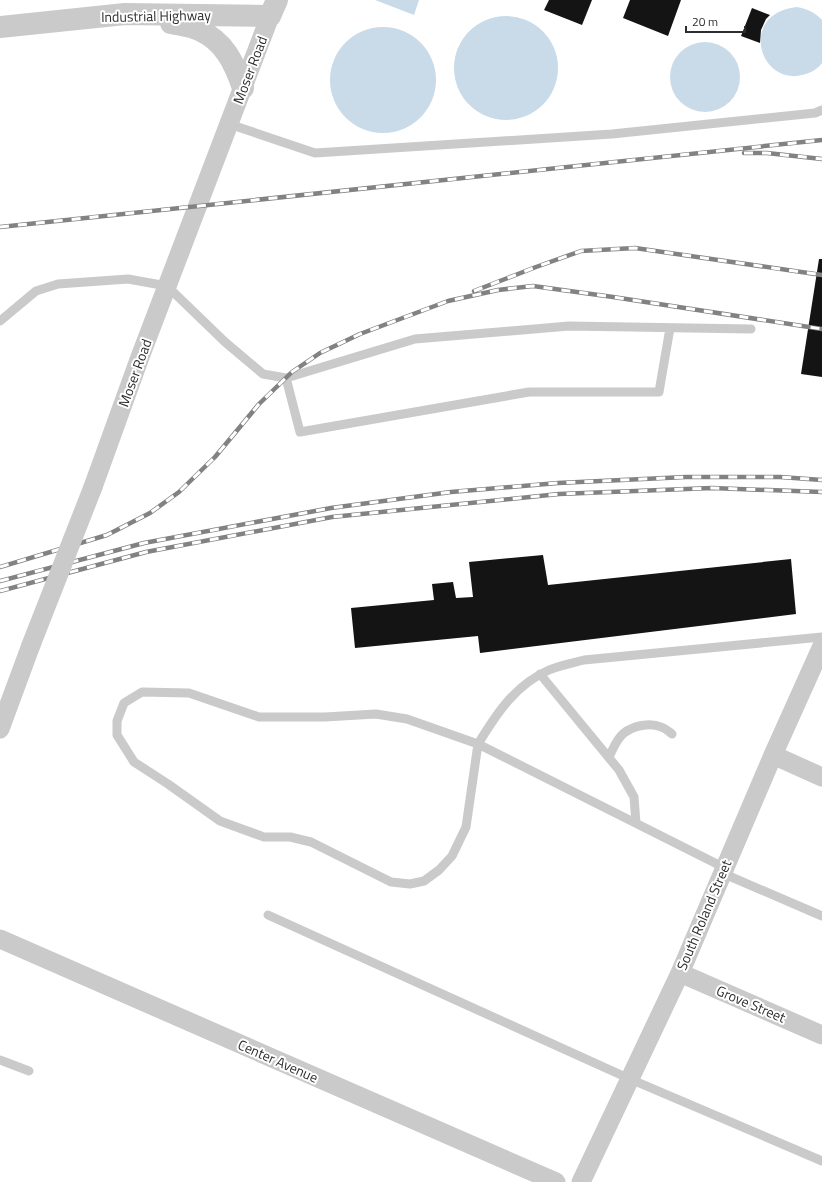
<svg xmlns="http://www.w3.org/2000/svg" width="822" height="1182" viewBox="0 0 822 1182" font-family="'Titillium Web',sans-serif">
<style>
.water{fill:#c9dbe8}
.building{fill:#141414}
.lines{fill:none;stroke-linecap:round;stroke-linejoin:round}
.service{stroke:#cacaca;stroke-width:9}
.minor{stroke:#cacaca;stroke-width:19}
.tertiary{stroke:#cacaca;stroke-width:22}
.rail-casing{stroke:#828282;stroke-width:4.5}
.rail{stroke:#fff;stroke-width:3;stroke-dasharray:9;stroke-linecap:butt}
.minor-bridge{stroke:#cacaca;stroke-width:19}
.labels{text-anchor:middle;stroke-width:4;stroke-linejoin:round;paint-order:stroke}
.street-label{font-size:14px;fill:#2d2d2d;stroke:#fff}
</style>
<rect width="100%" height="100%" fill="#fff"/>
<path class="water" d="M375,0H419L414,15Z
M797,7C807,9 815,12 822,20V63C817,70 810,73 802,75C759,86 738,13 797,7Z
M454 68a52 52 0 1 1 104 0a52 52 0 1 1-104 0Z
M330 80a53 53 0 1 1 106 0a53 53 0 1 1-106 0Z
M670 77a35 35 0 1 1 70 0a35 35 0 1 1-70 0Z"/>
<path class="building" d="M549,0H592L582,25L544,10Z
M630,0H681L668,36L623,18Z
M752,8L770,15L766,19L761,30L760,43L741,36Z
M819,259H822V377L801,374Z
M543,555L548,585L791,559L796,614L480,653L478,636L355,648L351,608L434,600L432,584L453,582L456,598L473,597L469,562Z"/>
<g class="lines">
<path class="service" d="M229,124L315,153L612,134L815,113L822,110
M0,321L36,291L58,284L128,279L167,286L225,342L263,374L286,378L415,339L569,326L751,329
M286,378L300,432L529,392H659L670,328
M540,674L619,770L634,797L636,823
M142,692L189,693L259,717H325L376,714L407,719L478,744L466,827L452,856L439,870L424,881L410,884L391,882L311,842L290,837H264L220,821L168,784L134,762L117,735V721L124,703Z
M609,757C613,749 617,738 624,733C633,726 650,722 661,727C665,728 668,731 672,734
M725,868L478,744C497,713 515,685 549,670C560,665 573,663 584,660L822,637
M722,873L822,916
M268,915L630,1079L822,1161
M0,1060L29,1071"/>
<path class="minor" d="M93,487L140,357L270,16
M0,729L31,645
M773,755L822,777
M0,939L556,1182
M680,973L822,1035
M581,1182L680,973L773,755L822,646"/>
<path class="tertiary" d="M171,23C180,25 191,26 199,30C224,41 234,62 243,88
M0,27L125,14L270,16L277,0"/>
<defs>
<path id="rail" d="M744,153H767L822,159
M0,227L822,140
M474,291L536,267L581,251L635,248L822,275
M0,567L107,535L150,513L179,492L215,457L259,404L292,372L320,353L360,334L448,301L498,290L533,286L613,297L822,329
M0,581L144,543L331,508L451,492L558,483L686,477H780L822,480
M0,591L146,552L332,517L559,494L712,488L822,492"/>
</defs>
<use href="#rail" class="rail-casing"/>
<use href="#rail" class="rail"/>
<path class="minor-bridge" d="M31,645L93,487"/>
</g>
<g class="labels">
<g class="street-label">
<text transform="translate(156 16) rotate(-1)" y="5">Industrial Highway</text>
<text transform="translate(250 70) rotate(-69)" y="5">Moser Road</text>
<text transform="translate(135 373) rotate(-70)" y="5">Moser Road</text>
<text transform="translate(704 915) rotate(-67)" y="5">South Roland Street</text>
<text transform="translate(751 1004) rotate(23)" y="5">Grove Street</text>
<text transform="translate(278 1061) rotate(24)" y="5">Center Avenue</text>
</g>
</g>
<path d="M686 26v6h59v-6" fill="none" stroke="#2d2d2d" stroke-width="2"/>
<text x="692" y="26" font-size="12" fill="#2d2d2d" stroke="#ffffff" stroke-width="3" paint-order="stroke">20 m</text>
</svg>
